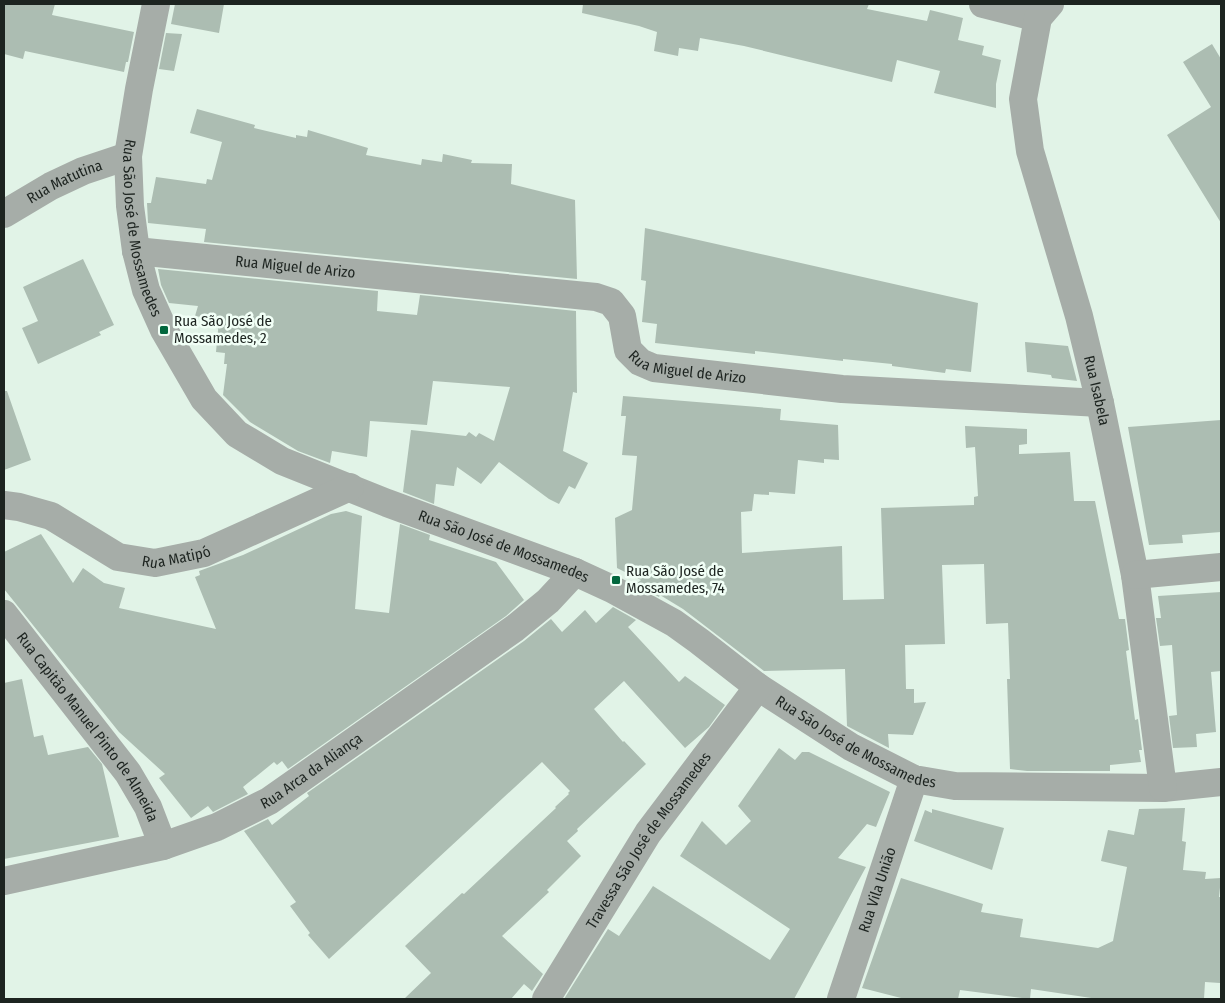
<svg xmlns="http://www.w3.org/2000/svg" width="1225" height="1003" viewBox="0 0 1225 1003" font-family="'Fira Sans Condensed',sans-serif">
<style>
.building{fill:#acbdb2}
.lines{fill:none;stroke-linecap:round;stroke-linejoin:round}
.minor{stroke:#a6ada8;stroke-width:28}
.poi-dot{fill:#00673d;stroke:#f1fff6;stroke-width:2}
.labels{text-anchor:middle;stroke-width:5;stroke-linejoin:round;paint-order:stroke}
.street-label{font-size:15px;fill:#1d2420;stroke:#f1fff6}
.poi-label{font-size:15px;fill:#1d2420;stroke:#f1fff6;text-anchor:start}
</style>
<rect width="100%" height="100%" fill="#e1f3e7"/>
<path class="building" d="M4,4H55L52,15L134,32L128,62H126L124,72L25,51L23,59L4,54Z
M175,4H224L219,33L171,24Z
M583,4H869L867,9L927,21L930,10L963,18L958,40L984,46L982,55L1001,60L996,84V108L934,93L940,71L897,60L892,82L744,46L700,38L698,51L679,48L678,56L654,51L657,32L639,26L582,13Z
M166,33L182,34L174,71L159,69Z
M1212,44L1221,59V223L1167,135L1211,107L1183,62Z
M197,109L255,125L254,128L296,138V135L307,137L308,130L368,148L366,155L421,165L422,159L442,162L443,154L472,160L471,163L512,164L511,184L575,200L577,279L204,242L206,229L148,223L147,203H151L156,177L206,184L207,179L212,180L222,142L190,133Z
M645,228L978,303L971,372L946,369L945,373L892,366V364L843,359V361L755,351V354L655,343L657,324L642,322L646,281L641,280Z
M83,259L114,325L99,332L101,335L38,364L22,328L38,321L23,287Z
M158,269L378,291L377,311L417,315L420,295L576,311L577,393L573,392L563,451L588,463L575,489L569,486L559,504L549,499L499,462L481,484L457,467L454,486L436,484L434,504L403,492L411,430L466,436L469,432L476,437L479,433L494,441L510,387L433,381L427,425L370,421L367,457L332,451L330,463L298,451L250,422L223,395L227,364H224L225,353L216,352L219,320L195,316L198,306L169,303L161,285Z
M1025,342L1068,346L1077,381L1052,378L1051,375L1027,372Z
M4,391H7L31,460L4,470Z
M623,396L781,409L780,420L838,425L839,460L824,459V463L798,460L795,494L769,492V495L754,494L752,511L741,512L742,553L842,546L843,600L884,599L881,508L974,505V497L978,496L975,447L966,448L965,426L1027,429V444L1019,445V454L1070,452L1074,501H1095L1119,619H1125L1129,650L1126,651L1135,720L1138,719L1142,750H1139L1141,762L1110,765V771H1027L1010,769L1007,679H1010L1008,623L986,624L984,564L942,565L945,644L905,645L906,689H914V703L926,702L913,735L888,734L889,748L847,726L845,669L764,671L683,609L660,595L659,597L636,584L641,580L617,568L615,518L632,510L637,456L622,455L626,416H621Z
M1221,420V532L1182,535L1183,543L1149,545L1128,427Z
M346,511L362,516L355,609L389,613L400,524L430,535L429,540L496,562L524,600L506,616L288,769L282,761L277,765L274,762L243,787L248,794L213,812L208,806L191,818L159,778L165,774L119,732L4,589V552L41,534L73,583L83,568L104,583L125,588L119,608L216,629L195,577L200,575L199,571L243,555L331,514Z
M1221,592V671L1211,672L1216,732L1196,734L1197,747L1173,748L1169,716L1177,715L1172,645L1160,646L1156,618H1161L1158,596Z
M613,607L636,620L628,627L679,682L685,676L725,705L709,727L685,748L624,681L594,709L623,742L624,741L646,764L577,829L578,831L567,841L581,856L547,890L549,892L502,936L543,974L532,991L524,984L511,999H404L431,973L405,946L462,893L464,894L556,808L555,807L569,794L568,793L570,791L542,762L329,959L308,935L310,933L290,906L296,902L244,831L268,819L272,825L309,796L307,793L524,641L551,619L562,632L585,610L596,623Z
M22,679L34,737L43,735L48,755L88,747L102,764L119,837L4,859V683Z
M779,748L795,760L802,752H809L890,792L876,827L867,824L838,858L866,867L794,999H564L608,929L619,936L653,886L770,960L790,929L680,856L702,821L726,845L751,821L738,806Z
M1185,808L1182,841L1186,842L1183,870L1206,872L1205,879L1221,878L1219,897H1221L1220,983L1205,982L1204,999H1098L1031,989L1030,999L960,990L958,999H905L862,988L901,878L983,904L981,912L1023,919L1020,937L1098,948L1113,941L1127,867L1101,861L1108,830L1134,835L1139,809Z
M932,809L1004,828L992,870L914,841L925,810L932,813Z"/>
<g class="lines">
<g class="minor">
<path id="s1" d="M156,4L139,89L128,156L130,206L136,251L146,290L164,330L204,399L237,434L282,461L387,503L575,572L612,589L674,623L699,641L758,687L851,747L914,779L955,786L1163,788L1221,782"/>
<path d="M983,4L1038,18"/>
<path id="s2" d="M1050,4L1038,18L1023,99L1030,151L1079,316L1100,403L1135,575L1163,788"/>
<path id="s3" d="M4,214L51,186L83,171L128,156"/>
<path id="s4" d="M136,251L596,297L611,302L622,316L628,350L640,362L654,368L842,389L1100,403"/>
<path id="s5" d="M4,505L19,507L51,516L118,557L155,563L204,553L350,487"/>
<path d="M1135,575L1221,567"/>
<path id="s6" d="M4,614L128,773L148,807L163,846"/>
<path id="s7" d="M4,881L163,846L217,827L269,801L515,628L548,601L575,572"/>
<path id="s8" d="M546,999L648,833L758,687"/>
<path id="s9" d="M841,999L914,779"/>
</g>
</g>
<g class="poi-dot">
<rect x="159" y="325" width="10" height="10" rx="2.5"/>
<rect x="611" y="575" width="10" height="10" rx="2.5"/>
</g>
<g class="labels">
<g class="street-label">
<text dy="5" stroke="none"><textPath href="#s3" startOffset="69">Rua Matutina</textPath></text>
<text dy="5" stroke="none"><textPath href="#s1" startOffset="228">Rua São José de Mossamedes</textPath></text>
<text dy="5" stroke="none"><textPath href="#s4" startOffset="160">Rua Miguel de Arizo</textPath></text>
<text dy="5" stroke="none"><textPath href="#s4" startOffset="595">Rua Miguel de Arizo</textPath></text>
<text dy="5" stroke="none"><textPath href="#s2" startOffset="402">Rua Isabela</textPath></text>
<text dy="5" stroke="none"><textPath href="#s1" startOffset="752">Rua São José de Mossamedes</textPath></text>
<text dy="5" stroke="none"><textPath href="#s5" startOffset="186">Rua Matipó</textPath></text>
<text dy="5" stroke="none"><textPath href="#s6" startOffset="141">Rua Capitão Manuel Pinto de Almeida</textPath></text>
<text dy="5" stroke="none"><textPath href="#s1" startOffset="1158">Rua São José de Mossamedes</textPath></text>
<text dy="5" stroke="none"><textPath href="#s7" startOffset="330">Rua Arca da Aliança</textPath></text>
<text dy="5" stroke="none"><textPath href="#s8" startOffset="189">Travessa São José de Mossamedes</textPath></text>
<text dy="5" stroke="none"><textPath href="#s9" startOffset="115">Rua Vila União</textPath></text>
</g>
<g class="poi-label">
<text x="174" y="326">Rua São José de<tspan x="174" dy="17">Mossamedes, 2</tspan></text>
<text x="626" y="576">Rua São José de<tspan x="626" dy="17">Mossamedes, 74</tspan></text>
</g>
</g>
<rect width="1225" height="1003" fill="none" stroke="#1d2420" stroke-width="10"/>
</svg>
